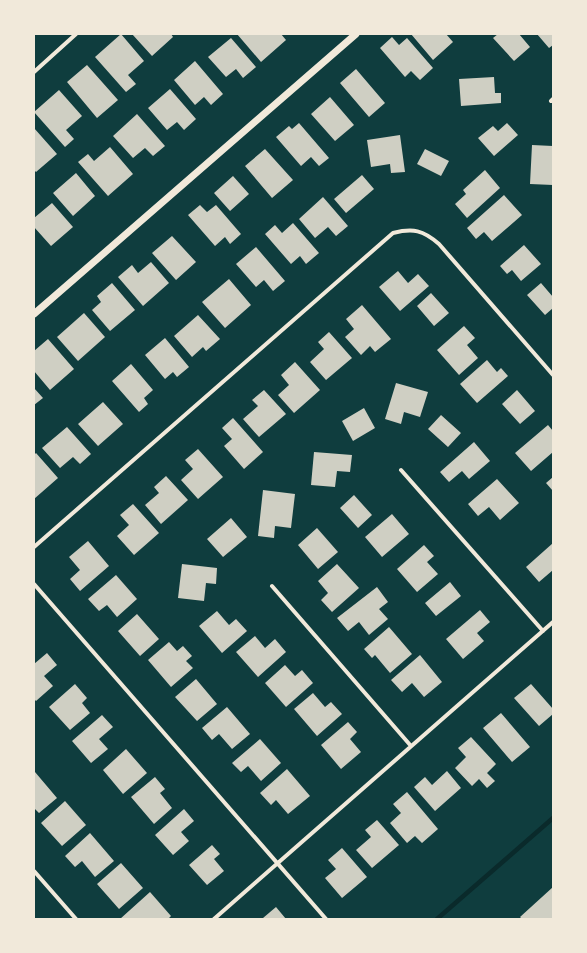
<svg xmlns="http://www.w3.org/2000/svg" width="587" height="953" viewBox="0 0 587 953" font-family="'Source Sans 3',sans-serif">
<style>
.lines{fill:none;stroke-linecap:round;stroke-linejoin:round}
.stream{stroke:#0a2a2b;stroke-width:4.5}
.building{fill:#cfcfc3}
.minor{stroke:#f1e9da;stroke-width:4}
.tertiary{stroke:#f1e9da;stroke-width:7}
</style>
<rect width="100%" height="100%" fill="#0f3d3e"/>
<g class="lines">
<path class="stream" d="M437,919L553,818"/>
</g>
<path class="building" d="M121,34L144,61L128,75L136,84L126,92L95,57Z
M132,34H171L173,37L152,56Z
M237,34H281L286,40L261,62Z
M411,34H446L453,42L433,60Z
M498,34H519L530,47L514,61L493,38Z
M537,34H553V45L549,48Z
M392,37L399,45L407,38L433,68L420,80L411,71L405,77L380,48Z
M231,38L256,67L243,78L236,69L226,77L208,57Z
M195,61L223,94L211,105L204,97L195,105L174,80Z
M87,65L118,100L97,118L67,82Z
M356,69L385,103L369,117L340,83Z
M494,77L495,93H501V103L461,106L459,79Z
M170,89L196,119L184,130L177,122L167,130L148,108Z
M59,90L82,116L66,130L74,139L65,147L34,112Z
M330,97L354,125L335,141L311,114Z
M137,114L165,146L153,156L145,148L133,158L113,136Z
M299,123L329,158L319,166L311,157L301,166L276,137L289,126L292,129Z
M507,123L518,135L494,156L478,138L493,126L498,131Z
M34,128L57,154L36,172L34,170Z
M400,135L405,172L391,173L390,164L371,167L367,140Z
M532,145L553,146V185L530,184Z
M110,147L133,174L108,196L78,162L88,154L94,161Z
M265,149L293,180L272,198L245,166Z
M425,149L449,161L441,176L417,164Z
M485,170L500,188L467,218L455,204L466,194L463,190Z
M76,173L95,196L73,216L53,193Z
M362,175L374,189L346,213L334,199Z
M233,176L249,194L230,211L214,193Z
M504,195L522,215L492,241L484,232L476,239L467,228Z
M323,197L348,226L336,236L328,227L315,238L299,219Z
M52,203L73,227L51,246L34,227V218Z
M200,205L207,212L216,205L241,234L230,244L225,237L215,246L188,215Z
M293,223L319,253L306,264L300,256L291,264L265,234L275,225L282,233Z
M172,236L196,262L176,280L152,253Z
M524,245L541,264L521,281L512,270L507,274L500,266Z
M256,247L285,281L273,291L264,280L256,287L236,264Z
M151,262L169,283L143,306L118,277L132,265L138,273Z
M398,271L408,283L418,274L429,286L400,311L379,287Z
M229,279L251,305L225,328L202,302Z
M112,283L135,310L110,331L92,310L101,302L97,296Z
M541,283L553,297V308L545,315L527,295Z
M431,293L449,313L434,326L417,306Z
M362,305L391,339L375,352L370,346L361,355L345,337L354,329L346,319Z
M84,313L105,337L78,361L57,337Z
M198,315L220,339L206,351L203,347L192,357L174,336Z
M464,326L475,338L467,345L478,358L459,375L437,350Z
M329,332L352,358L326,380L310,362L324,349L318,342Z
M165,338L189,367L177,377L173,372L165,379L145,355Z
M48,339L74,369L50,390L34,371V351Z
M487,360L497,372L501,368L508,376L477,403L460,384Z
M295,362L320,390L294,413L278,395L289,385L281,375Z
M131,364L153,390L144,398L148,404L139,412L112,381Z
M396,383L428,392L420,417L404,412L401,424L385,419Z
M34,388L43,398L34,405Z
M264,390L286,414L259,437L243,419L258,406L252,400Z
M517,390L535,411L520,424L502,404Z
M103,402L123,424L98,446L78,424Z
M364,408L375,428L353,441L342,421Z
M441,415L461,433L448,447L428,429Z
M233,418L263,452L244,469L224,446L232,439L222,428Z
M548,425L553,431V452L531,471L515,453Z
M67,427L91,454L80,464L73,457L60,468L42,448Z
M474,442L490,461L469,479L462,471L449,482L440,472Z
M198,449L223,477L198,499L181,480L193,469L185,460Z
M314,452L352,455L350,472L337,471L335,487L311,485Z
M36,453L58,478L34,499V455Z
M166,476L188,500L161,524L145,505L159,493L154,487Z
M553,477V491L546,483Z
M497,479L519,503L500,520L489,507L478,516L468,504Z
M263,490L295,494L291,528L275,526L274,538L258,536Z
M354,495L372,515L358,528L340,508Z
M133,504L159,533L134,555L117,536L129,525L120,515Z
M392,514L409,534L382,557L365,537Z
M231,518L247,537L223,557L207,539Z
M317,528L338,552L318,569L298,545Z
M88,541L109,566L80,591L70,579L80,570L69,557Z
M553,543V570L539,582L526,567Z
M424,545L434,556L427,562L438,574L417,592L397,569Z
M182,564L217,568L216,584L206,583L204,601L178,598Z
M337,564L359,588L332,612L321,600L328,593L318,581Z
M116,575L137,599L117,617L107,605L99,611L88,599Z
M450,582L461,596L436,616L425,603Z
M377,587L388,602L379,609L388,619L369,635L359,622L348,631L337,618Z
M480,610L490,622L477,633L484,641L463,659L446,639Z
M217,611L229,625L236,619L247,631L222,653L199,626Z
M137,614L159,639L140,656L118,631Z
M389,627L412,654L390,673L375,655L372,658L364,649Z
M255,636L265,648L275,639L286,652L258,677L236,652Z
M169,642L177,651L183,646L192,656L186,661L193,668L171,687L148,660Z
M47,653L57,665L44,676L53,686L36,701L34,699V664Z
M420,655L442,682L424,697L412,683L402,692L391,680Z
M285,665L295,676L302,670L313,683L286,707L265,683Z
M196,679L217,704L197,721L175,697Z
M75,684L87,698L82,703L90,713L70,730L49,707Z
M531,684L553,709V714L539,726L514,698Z
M313,693L325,707L331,702L342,714L317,736L294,709Z
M227,707L250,734L232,749L219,734L212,740L202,728Z
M501,713L530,747L512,762L483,728Z
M102,715L113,727L99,739L108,749L91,763L72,741Z
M348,722L357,732L350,739L361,752L341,769L321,745Z
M471,737L496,764L487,773L495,781L487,788L479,779L472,786L455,768L466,757L458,748Z
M260,739L281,763L261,781L248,766L241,772L232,763Z
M126,749L147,773L123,794L103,770Z
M287,769L310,796L288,814L276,800L271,805L260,793Z
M447,771L461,788L435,811L414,787L425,777L432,785Z
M35,772L57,798L39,813L34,808Z
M155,777L165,789L160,793L172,808L154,824L131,797Z
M407,792L438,829L422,843L415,836L407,843L390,823L401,813L393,804Z
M65,801L86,825L62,846L41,823Z
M184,809L194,821L181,832L189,841L173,855L155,835Z
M377,820L399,845L372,868L356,850L371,837L365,830Z
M90,833L114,861L95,877L82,861L75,867L65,856Z
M212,845L220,854L214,859L224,871L207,885L189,865Z
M342,848L367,877L342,898L325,878L336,869L328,860Z
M121,863L143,888L119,909L97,884Z
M553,887V919H522L520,917Z
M150,892L171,916L168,919H120Z
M276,907L286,919H264L263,918Z"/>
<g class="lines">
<path class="minor" d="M34,72L76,34
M551,101L553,99
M401,470L543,631
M34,547L393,233C413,228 423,230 439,244L553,375
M34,584L326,919
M272,586L411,746
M34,871L76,919
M214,919L553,622"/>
<path class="tertiary" d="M34,314L356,34"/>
</g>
<rect width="587" height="953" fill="none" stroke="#f1e9da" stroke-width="70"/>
</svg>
